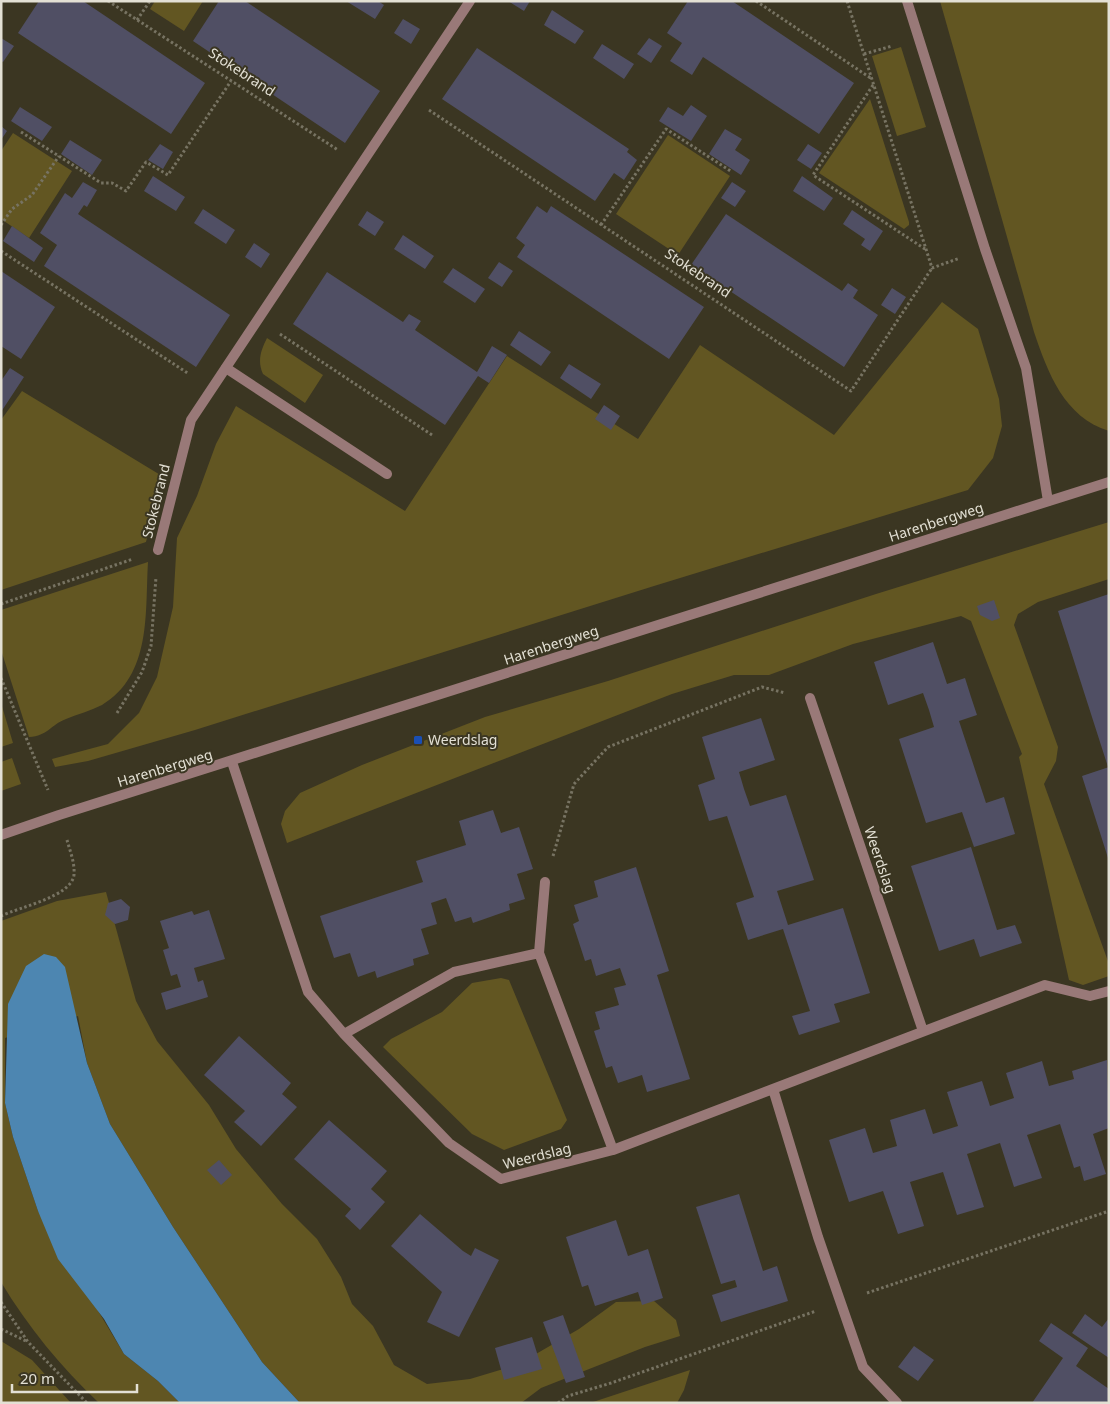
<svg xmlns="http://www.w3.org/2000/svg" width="1110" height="1404" viewBox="0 0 1110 1404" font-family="'Noto Sans',sans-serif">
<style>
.green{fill:#625622}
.water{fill:#4d86b1}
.building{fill:#504f64}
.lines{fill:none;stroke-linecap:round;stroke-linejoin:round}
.path{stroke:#777362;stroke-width:3;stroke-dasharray:2.5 2.5;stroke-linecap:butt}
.service{stroke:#997978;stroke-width:10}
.minor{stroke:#997978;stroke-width:10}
.tertiary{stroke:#997978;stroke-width:10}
.transit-dot{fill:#1a4fb4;stroke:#3b3622;stroke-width:2}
.labels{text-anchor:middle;stroke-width:4;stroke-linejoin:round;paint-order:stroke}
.street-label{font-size:14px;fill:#e3e0d4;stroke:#3b3622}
.poi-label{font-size:14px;fill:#e3e0d4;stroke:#3b3622;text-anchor:start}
</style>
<rect width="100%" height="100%" fill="#3b3622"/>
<path class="green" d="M155,1H203L184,31L150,9Z
M940,1H1109V431C1064,417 1048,373 1034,332Z
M901,47L926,127L897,136L872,56Z
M870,99L909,222V225L904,229L819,173Z
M13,133L72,171L29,238L1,219V151Z
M668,135L730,176L678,255L616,214Z
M942,302L978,329L999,399L1002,426L993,458L968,490L654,586L195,730L88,761L55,767L52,759L108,744L139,713L157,677L173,607L177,538L197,496L216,444L236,406L405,511L507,356L638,439L700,345L834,435Z
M267,338L323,375L305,403L263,374C257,361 261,350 267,338Z
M22,391L162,476L146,542L1,590V420Z
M1109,522V579L1038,602L1018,614L1014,625L1058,747L1056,761L1044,784L1109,964V976L1083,985L1069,980L1019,757L1022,754L971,621L961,616L853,644L769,675H734L672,694L287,843L281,824L285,811L300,793L362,765L485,717L608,681L876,594Z
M148,562C145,612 152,675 102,705C90,711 78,714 66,719C50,725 48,736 29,737L1,650V610Z
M1,703L13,743L1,747Z
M12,758L21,784L1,791V762Z
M106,892L136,1001L157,1041L209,1105L236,1149L282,1204L317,1239L341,1277L352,1304L373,1326L394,1365L427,1384L470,1379L517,1365L579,1329L616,1302L654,1301L676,1320L680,1336L645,1347L541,1388L521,1403H300L262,1362L173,1227L110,1124L87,1063L78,1016L5,1038V1103L13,1137L38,1211L124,1354L158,1381L180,1403H99C61,1367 28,1327 1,1282V921L57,901Z
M501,978L509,980L567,1120L561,1129L504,1150L472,1134L383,1047L391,1039L442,1012L472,983Z
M1,1341L32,1360L71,1403H1Z
M690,1370L684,1390L677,1403H590Z"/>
<path class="water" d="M44,954L56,957L65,967L87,1063L110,1124L173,1227L262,1362L300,1403H180L158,1381L124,1354L104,1319L58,1259L38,1211L13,1137L5,1103L8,1004L26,966Z"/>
<path class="building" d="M39,1H83L205,83L171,134L18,33Z
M219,1H245L380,91L345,143L193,41Z
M346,1H378L384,5L375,19Z
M508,1H530L524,11Z
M688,1H732L854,83L819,134L703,57L692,75L670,61L682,43L667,33Z
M552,10L584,31L575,44L544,25Z
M403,19L420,29L411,44L394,33Z
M1,38L14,46L3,62L1,61Z
M649,38L662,46L651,63L637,54Z
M602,44L634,64L624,79L593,58Z
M477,48L629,149L627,152L637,160L624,180L614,173L595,201L442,99Z
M691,105L707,116L691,141L659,121L668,107L683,116Z
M20,107L52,127L42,141L11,121Z
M1,126L7,131L1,140Z
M725,129L742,139L735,150L750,160L741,175L709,154Z
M70,140L102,160L92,175L61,154Z
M160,144L173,152L163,169L148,160Z
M808,144L822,153L811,169L797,160Z
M153,176L185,197L176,211L144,191Z
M802,176L833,198L824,211L793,191Z
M83,182L97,190L87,207L84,205L78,214L230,315L196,367L44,266L57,245L40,233L65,193L72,198Z
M732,182L746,191L735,207L721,198Z
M537,206L547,213L551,206L704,307L669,359L517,257L525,245L516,238Z
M203,209L235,230L226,244L194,223Z
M852,210L883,231L870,251L861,245L865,239L843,224Z
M367,211L384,222L375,236L358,225Z
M726,214L842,291L848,283L858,290L853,298L878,315L844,367L691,265Z
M12,226L43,248L34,262L3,241Z
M403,235L434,256L425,269L394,249Z
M254,243L270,254L261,268L245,257Z
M499,262L513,271L502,287L488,278Z
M453,268L485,289L475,303L443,282Z
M1,271L55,307L21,359L1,346Z
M327,272L403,322L409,314L421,321L415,330L477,372L492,346L507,355L489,383L478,376L445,425L293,324Z
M892,288L906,297L895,314L881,305Z
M519,331L551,352L541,366L510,345Z
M569,364L601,384L591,399L560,378Z
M10,368L24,377L1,412V381Z
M604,405L620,416L611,430L595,419Z
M1109,594V767H1108L1058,611Z
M994,600L1000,618L992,621L980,615L977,606Z
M933,642L947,684L965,678L971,697L977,715L959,721L986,803L1004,797L1015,834L974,847L962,812L926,823L899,739L934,727L929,710L923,693L888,705L874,662Z
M761,718L775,760L739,772L744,789L750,806L786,795L814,880L777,891L788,925L843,908L870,993L834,1004L840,1022L799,1035L792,1016L810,1011L783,929L748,940L736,903L754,897L727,816L709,821L698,785L715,779L702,737Z
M1109,767V858H1108L1082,776Z
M493,810L501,833L519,827L533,869L517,874L525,899L509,904L510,910L473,923L471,917L455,922L446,898L431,903L437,924L421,929L429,954L413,959L414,965L377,978L375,971L358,977L350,953L334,958L320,916L423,882L416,861L466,845L459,821Z
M971,847L997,930L1015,925L1022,943L980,957L974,939L939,951L911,866Z
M636,867L669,971L657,975L690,1079L647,1092L642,1075L618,1083L612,1066L606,1068L594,1031L600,1029L595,1012L619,1005L614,988L626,985L620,968L596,976L591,959L585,961L573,924L579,921L574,905L598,897L594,881Z
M121,899L130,907L128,920L115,924L105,915L108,903Z
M209,910L225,959L194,968L198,982L203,980L208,997L166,1010L161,993L181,987L177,974L171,976L163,950L169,948L160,921L192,911L194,915Z
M239,1036L291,1083L282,1094L297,1107L261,1146L234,1122L245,1111L204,1075Z
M1107,1060L1109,1128L1093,1134L1106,1174L1084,1181L1080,1166L1074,1168L1060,1124L1027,1135L1042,1178L1014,1187L1000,1143L967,1154L984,1207L957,1215L943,1172L910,1182L924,1226L898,1234L883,1191L849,1202L829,1140L865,1128L873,1153L897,1146L890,1120L925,1109L933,1134L958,1126L947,1092L982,1081L990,1106L1014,1098L1006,1073L1042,1061L1049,1086L1074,1079L1072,1071Z
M329,1120L387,1171L371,1189L385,1202L360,1230L345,1216L351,1209L294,1159Z
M219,1160L232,1175L221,1185L207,1170Z
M739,1194L763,1271L777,1266L788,1301L721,1322L712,1295L737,1287L735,1280L721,1284L696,1207Z
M420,1214L463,1251L471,1256L475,1248L499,1260L459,1337L427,1322L442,1292L391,1246Z
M616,1220L628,1256L648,1249L663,1298L642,1305L638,1292L595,1306L588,1285L582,1287L566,1237Z
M1085,1314L1102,1327L1109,1318V1358L1072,1333Z
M563,1315L585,1377L566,1383L543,1322Z
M1051,1323L1088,1348L1076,1366L1109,1389V1399L1106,1403H1032L1063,1358L1039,1341Z
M532,1337L542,1369L504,1380L495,1348Z
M914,1346L934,1360L918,1381L898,1367Z"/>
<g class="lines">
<path class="path" d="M108,1L338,150
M756,1L872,79
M847,1L932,268L960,258
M137,20L150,1
M864,54L892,46
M873,85L813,175L925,249
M429,110L851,391L932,268
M21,132L101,183H112L126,191L146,162L168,175L231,81
M1,225L12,209L32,195L59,156
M601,225L666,129L732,172
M1,251L189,374
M280,334L432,435
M1,604L133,559
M1,678L48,790
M117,713L142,672L151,646L156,577
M553,856L574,784L608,747L762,687L785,693
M1,916C19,907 71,897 74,875C75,863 70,851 67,840
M867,1293L1109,1211
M1,1302L28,1342L87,1403
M1,1329L28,1342
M558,1403L568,1396L611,1383L816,1311"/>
<path class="service" d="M226,368L387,474"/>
<path class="minor" d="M907,1L985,249L1026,368L1048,501
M158,550L191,420L470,1
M810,698L923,1031
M232,762L308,992L344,1034L449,1143L501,1179L613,1150L1045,985L1090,996L1109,991
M539,953L545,882
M344,1034L454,972L539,953L613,1150
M773,1089L818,1237L863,1367L897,1403"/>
<path class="tertiary" d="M1,835L59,815L1109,482"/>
</g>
<rect class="transit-dot" x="413" y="735" width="10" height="10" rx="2.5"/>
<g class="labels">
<g class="street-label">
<text transform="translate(242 72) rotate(33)" y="5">Stokebrand</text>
<text transform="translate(698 273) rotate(34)" y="5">Stokebrand</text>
<text transform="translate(156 501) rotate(-76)" y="5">Stokebrand</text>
<text transform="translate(936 522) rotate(-18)" y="5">Harenbergweg</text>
<text transform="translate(551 645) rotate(-18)" y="5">Harenbergweg</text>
<text transform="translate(165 768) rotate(-17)" y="5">Harenbergweg</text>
<text transform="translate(880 860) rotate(71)" y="5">Weerdslag</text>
<text transform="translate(537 1156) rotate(-14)" y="5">Weerdslag</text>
</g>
<g class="poi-label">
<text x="428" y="745">Weerdslag</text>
</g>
</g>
<rect width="1110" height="1404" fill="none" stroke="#e3e0d4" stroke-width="5"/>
<path d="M12 1384v8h125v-8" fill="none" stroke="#e3e0d4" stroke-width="2.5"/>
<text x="20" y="1384" font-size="15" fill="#e3e0d4" stroke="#3b3622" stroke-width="4" paint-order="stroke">20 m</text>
</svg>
